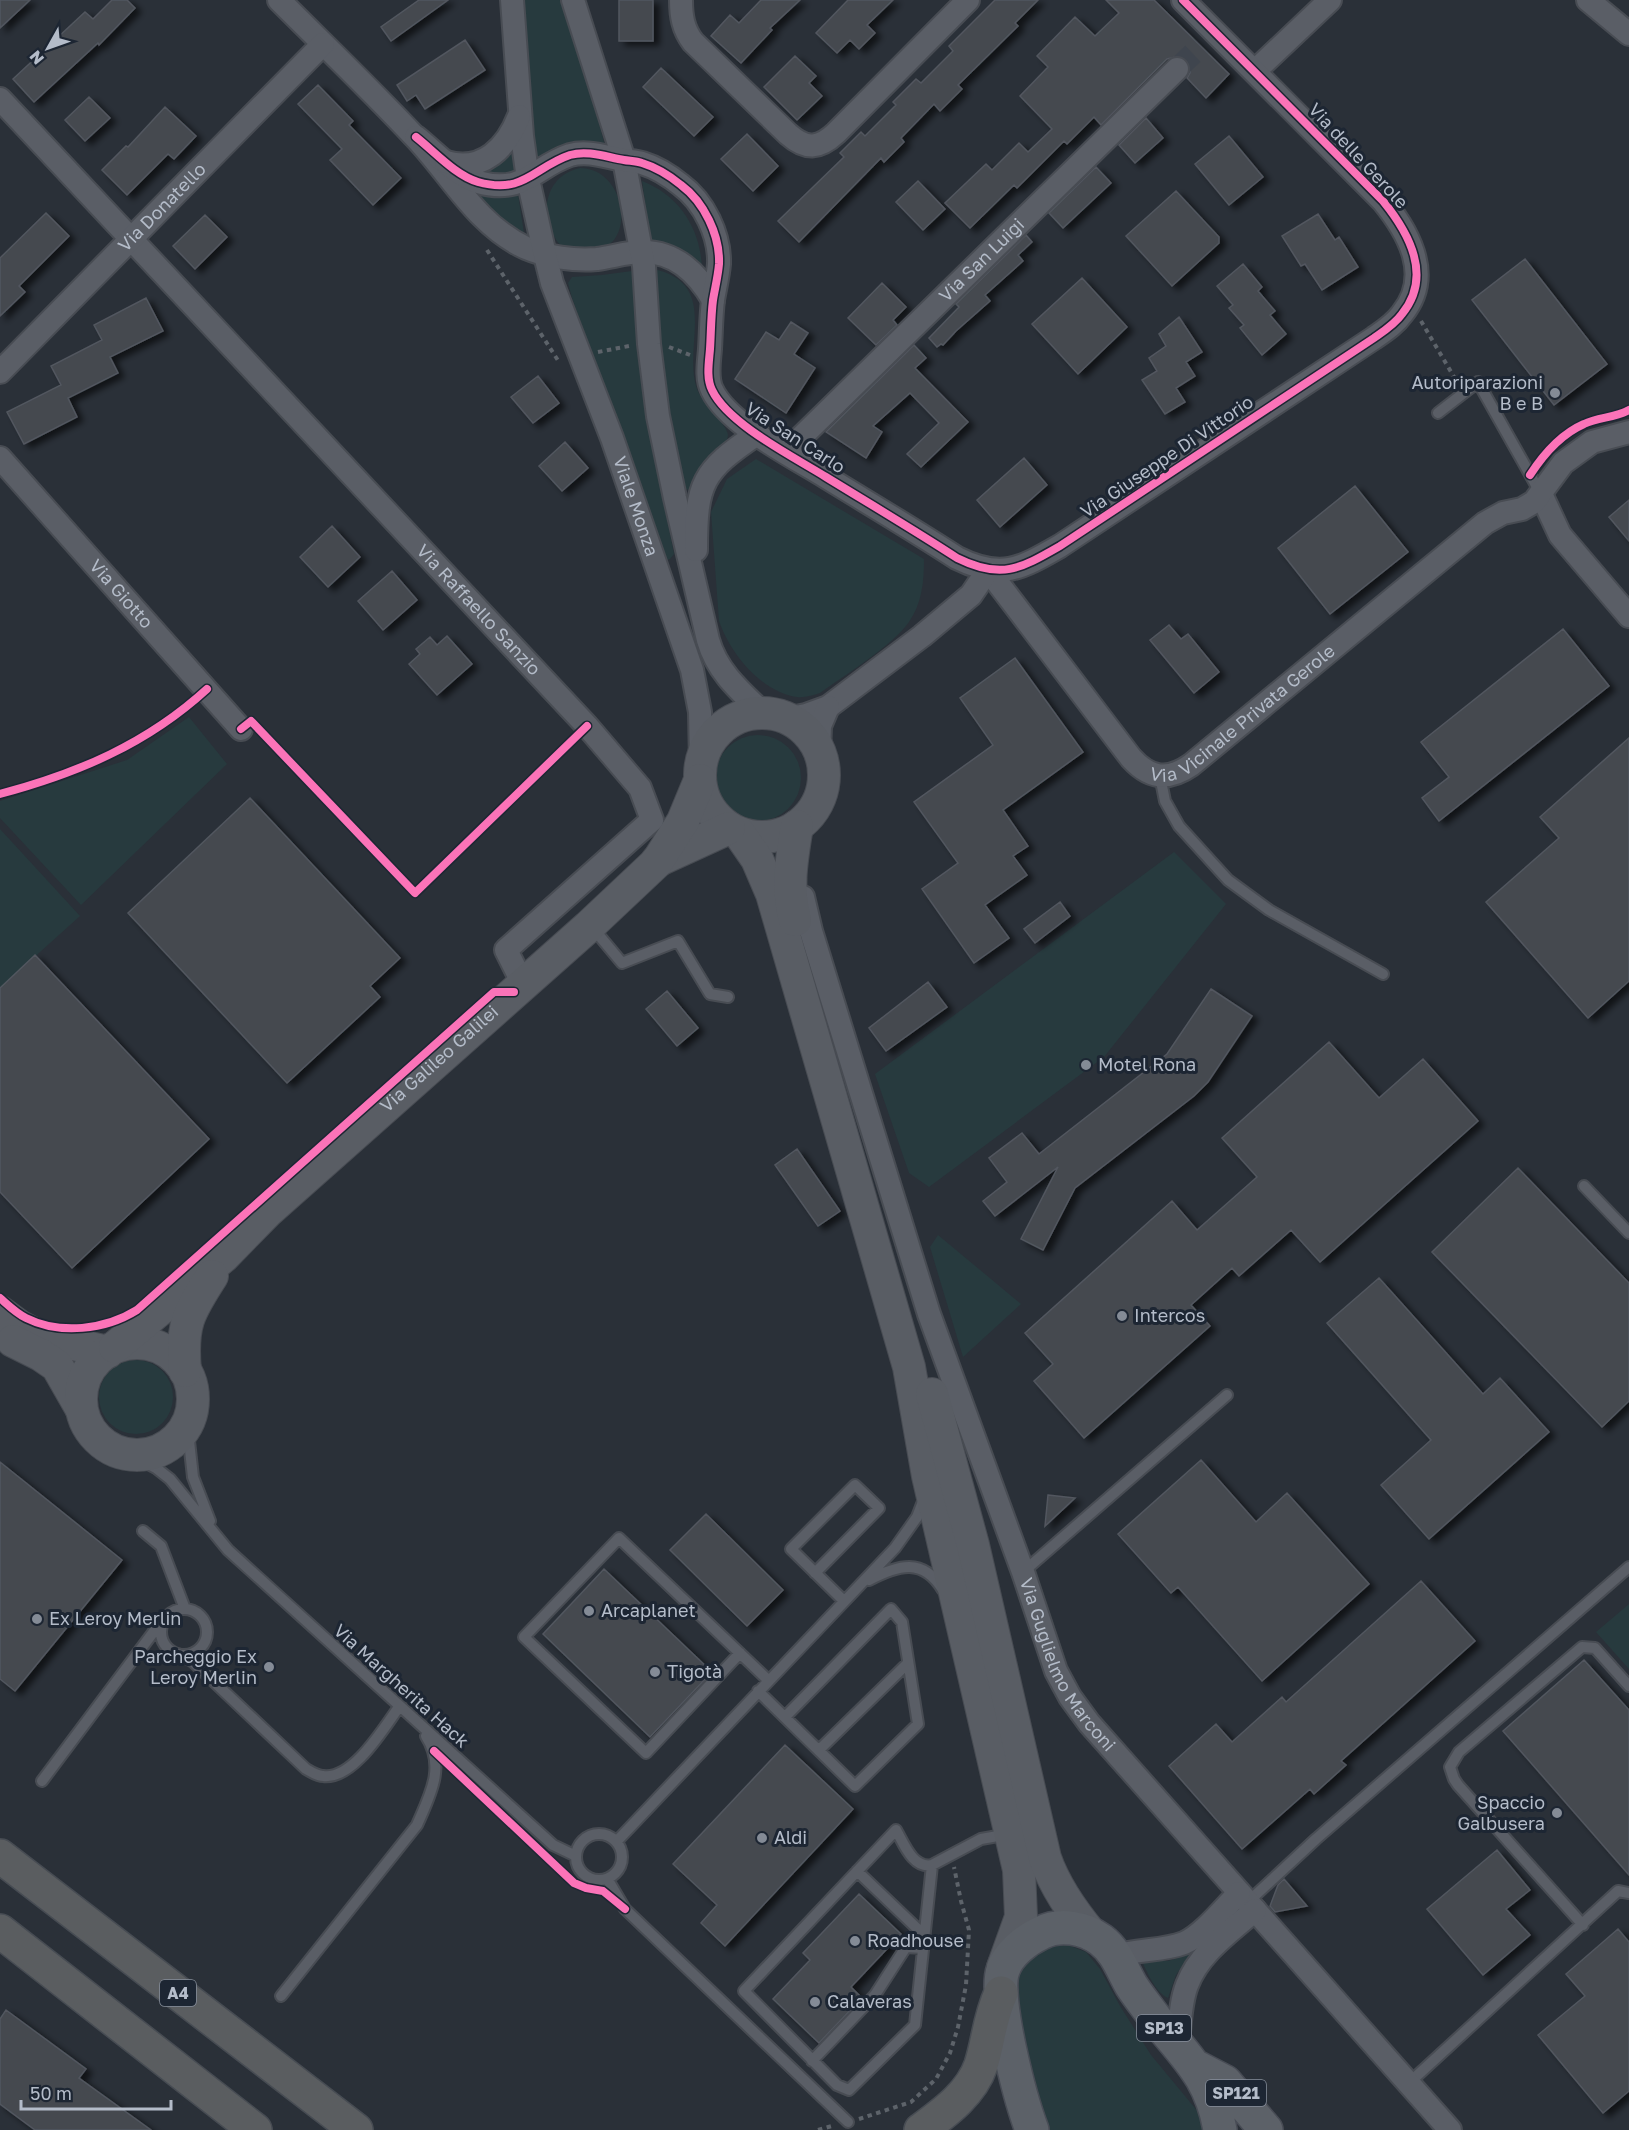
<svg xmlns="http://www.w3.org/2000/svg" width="1629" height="2130" viewBox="0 0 1629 2130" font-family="'Golos Text',sans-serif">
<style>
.green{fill:#273a3e}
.building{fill:#444950;stroke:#52575f;stroke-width:1.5;filter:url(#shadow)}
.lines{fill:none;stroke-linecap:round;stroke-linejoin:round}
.street-tunnel{stroke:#3f454e;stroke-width:22;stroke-dasharray:22 11;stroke-linecap:butt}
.lane-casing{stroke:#484c53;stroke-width:14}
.street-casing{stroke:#484c53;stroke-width:26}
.secondary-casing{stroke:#484c53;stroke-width:34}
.primary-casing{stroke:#484c55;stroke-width:36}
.highway-casing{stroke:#474c53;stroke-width:36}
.path{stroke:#5d636a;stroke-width:4;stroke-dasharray:4.5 4.5;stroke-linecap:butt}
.lane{stroke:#5a5e66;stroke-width:10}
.street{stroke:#5a5e66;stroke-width:22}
.secondary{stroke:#595d64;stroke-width:32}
.primary{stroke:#5c6168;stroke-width:33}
.highway{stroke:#5a5d60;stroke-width:33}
.cycleway-casing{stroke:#1d2633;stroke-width:11}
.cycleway{stroke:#fb73b8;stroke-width:8}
.poi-dot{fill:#848b96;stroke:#1d2633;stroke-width:2}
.labels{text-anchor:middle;stroke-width:6;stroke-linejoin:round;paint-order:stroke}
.shield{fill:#1d2633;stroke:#878f9c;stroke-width:1.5}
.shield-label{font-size:16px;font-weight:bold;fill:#b4bcc9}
.street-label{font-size:18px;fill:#b4bcc9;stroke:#1d2633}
.poi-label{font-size:18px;fill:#b4bcc9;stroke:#1d2633;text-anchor:start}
</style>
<defs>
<filter id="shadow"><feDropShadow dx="6" dy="4" stdDeviation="3" flood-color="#0009"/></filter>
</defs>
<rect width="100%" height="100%" fill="#2a3038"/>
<path class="green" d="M522,0H561L592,97L605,146L535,165Z
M511,149L515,174H484L496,165Z
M580,168C624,168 637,239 599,250C595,251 589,250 585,250C580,250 572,251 567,249C560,247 555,239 552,232C540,205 549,175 580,168Z
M642,181C679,195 701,229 702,269L652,249Z
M480,193L518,194L524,233L521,234L493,214L478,196Z
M653,269C721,283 682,346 697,389C702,403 727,424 728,435C728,446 698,483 689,490L686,489L664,390Z
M632,271L645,397L657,469L674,554L670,559L667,560L663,554L572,298L568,283L572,277L602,275Z
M756,459L924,559C924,582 922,603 909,622C892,646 845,675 820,693C813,695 805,698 797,697C761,692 730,653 719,621L711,512L727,479Z
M189,717L227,764L81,905L0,818V801L127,760Z
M715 778a43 43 0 1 1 86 0a43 43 0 1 1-86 0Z
M0,829L80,916L0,988Z
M1174,852L1226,904L1104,1057L929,1187L909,1173L875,1074Z
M938,1235L1021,1304L963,1357L930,1247Z
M99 1397a37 37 0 1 1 74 0a37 37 0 1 1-74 0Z
M1629,1604V1669L1596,1632Z
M1065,1944L1086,1952L1100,1969L1120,2006L1151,2055L1199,2113L1204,2130H1047L1029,2082L1014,1986C1020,1956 1036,1948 1065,1944Z
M1190,1954L1176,1975L1168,1998C1155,1992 1147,1972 1141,1959L1168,1961Z"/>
<path class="building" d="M0,0H30L0,28Z
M112,0H127L135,8L99,45L98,43L34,102L13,79L85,12L93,19Z
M419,0H448L391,41L381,27Z
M619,0H653V41H619Z
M761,0H800L770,28L772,30L741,63L711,36L730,15L739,23Z
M848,0H893L867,25L875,33L859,49L850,40L837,53L816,33Z
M995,0H1038L1015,23L1018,26L958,85L962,89L940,111L934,104L901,138L904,142L884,162L881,158L799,242L778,221L844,157L840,153L861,132L865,136L896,105L893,102L916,79L921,83L953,51L949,46Z
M1106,0H1154L1229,74L1206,98L1187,78L1190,73V66L1186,59L1180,56L1167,59L1101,125L1094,117L1067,144L1064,141L1017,188L1014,185L970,228L945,203L986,164L992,170L1019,143L1028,152L1052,129L1020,96L1048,67L1037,56L1075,17L1095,36L1119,13Z
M465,40L485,70L425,109L416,95L407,101L397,85Z
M795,56L816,76L809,83L822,96L797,120L764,87Z
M661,68L713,117L694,136L643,87Z
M318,85L353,121L349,125L401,178L373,205L330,160L342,149L298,104Z
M89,97L110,118L85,141L65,120Z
M165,107L196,136L174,159L168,154L127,195L102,170L126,146L128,147Z
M1146,118L1163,138L1135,163L1119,145Z
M747,134L778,166L753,191L721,159Z
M1229,136L1263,177L1229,205L1195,164Z
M1096,167L1111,183L1063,228L1049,213Z
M918,181L945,209L923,230L896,202Z
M1176,191L1219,237V243L1172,286L1126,236Z
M46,213L69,236L19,286L25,292L0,316V258Z
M1318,214L1335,240L1339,237L1358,267L1322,290L1305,264L1301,266L1282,236Z
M205,215L227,237L195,269L173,246Z
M1026,235L1032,242L1018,255L1023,261L985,295L990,301L956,331L943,345L941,344L937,347L929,338L959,307L956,304Z
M1525,259L1607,364L1554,405L1472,300Z
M1243,264L1262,287L1258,291L1275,311L1270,315L1286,334L1262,355L1240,328L1244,325L1229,308L1233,305L1217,286Z
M1082,278L1127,327L1078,374L1032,324Z
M882,283L906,307L893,320L897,325L876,345L848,318Z
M146,298L163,331L110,357L118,373L68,398L77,417L24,444L7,412L61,385L51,366L102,340L94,325Z
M1179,317L1202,352L1186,362L1195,376L1176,388L1185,402L1165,414L1142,380L1157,371L1149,358L1166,346L1159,334Z
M791,322L808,333L794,354L815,368L786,413L735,379L766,332L779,340Z
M914,345L926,358L915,368L968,422L921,467L907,454L939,423L910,393L873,426L882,432L866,458L826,432Z
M538,376L559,403L533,423L511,397Z
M565,442L588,468L562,491L539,466Z
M1024,458L1047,485L1000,527L977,500Z
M1355,486L1408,552L1330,614L1278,548Z
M1629,500V541L1609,517Z
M332,526L360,557L328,587L300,557Z
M392,571L417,600L383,630L358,601Z
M1169,625L1181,639L1188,634L1219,672L1194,693L1150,640Z
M1563,629L1609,686L1439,821L1422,798L1449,777L1421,742Z
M447,636L472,664L437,695L409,664L420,654L416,649L430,637L437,645Z
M1015,658L1083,752L1003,810L1028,846L1013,856L1027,875L985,905L1009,938L974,963L922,889L958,863L914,802L993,745L960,698Z
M1629,738V981L1588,1018L1486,902L1559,838L1540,817Z
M250,798L400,958L370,986L380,997L287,1083L128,913Z
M1060,902L1070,916L1035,943L1024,929Z
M35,955L209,1139L72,1268L0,1192V988Z
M928,982L947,1007L886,1051L869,1028Z
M1211,989L1252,1016L1208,1082L1194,1096L1075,1188L1043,1250L1021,1239L1058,1167L995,1216L983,1201L1007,1182L989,1158L1022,1133L1039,1154L1167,1054Z
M667,991L698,1028L677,1046L646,1009Z
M1329,1042L1379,1098L1423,1059L1478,1121L1320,1262L1291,1230L1239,1276L1232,1268L1191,1305L1210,1326L1084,1438L1034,1381L1053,1364L1025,1333L1172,1201L1197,1230L1257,1177L1222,1138Z
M797,1149L840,1211L818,1226L775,1165Z
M1518,1168L1629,1283V1401L1602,1427L1432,1252Z
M1379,1278L1483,1394L1500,1378L1549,1432L1429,1539L1381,1485L1431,1440L1327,1323Z
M1201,1460L1256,1522L1287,1493L1369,1584L1262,1681L1178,1587L1171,1593L1118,1534Z
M0,1462L122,1560L15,1691L0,1679Z
M1048,1495L1075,1498L1045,1526Z
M706,1514L783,1590L747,1626L670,1550Z
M604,1569L712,1672L650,1737L543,1634Z
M1421,1581L1475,1641L1341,1761L1346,1765L1314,1794L1310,1789L1242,1849L1169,1766L1216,1724L1232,1742L1282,1697L1286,1702Z
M1584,1660L1629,1710V1875L1503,1731Z
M785,1745L853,1809L725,1946L701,1923L717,1905L673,1864Z
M1497,1850L1530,1890L1506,1909L1530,1935L1483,1975L1427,1909Z
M1284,1879L1307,1906L1275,1912L1270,1906L1278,1885Z
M859,1894L901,1934L851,1987L862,1998L819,2043L773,1999L810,1960L803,1953Z
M1618,1929L1629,1942V2091L1603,2113L1538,2035L1585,1996L1566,1974Z
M6,2010L86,2069L79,2078L151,2130H35L0,2104V2019Z"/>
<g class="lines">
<path class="street-tunnel" d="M1177,69L1201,46"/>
<defs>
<path id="lane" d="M1438,413L1478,382L1541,494
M1160,776L1165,801L1179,826L1228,880L1269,910L1383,974
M592,927L622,963L678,941L710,994L728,997
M1584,1186L1629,1233
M187,1423L193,1477L210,1521
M131,1455L156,1468L170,1479L228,1550L553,1845L576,1856
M143,1531L161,1546L185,1609
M1023,1572L1227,1395
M815,1573L879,1508L855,1485L791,1549L844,1601
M869,1580C898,1565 923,1557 943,1590
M161 1632a23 23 0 1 1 46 0a23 23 0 1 1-46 0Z
M740,1653L646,1753L524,1637L619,1538L768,1680
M178,1654L192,1661L306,1769C311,1772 317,1776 323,1776C353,1780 383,1729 399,1707
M758,1691L855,1786L918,1724L902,1622L891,1609L785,1717
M819,1750L908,1663
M42,1781L158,1626L168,1615
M576 1857a23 23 0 1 1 46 0a23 23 0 1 1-46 0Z
M617,1841L895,1548L917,1517L924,1499
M932,1865L915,2025L849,2090L837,2085L744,1991L896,1830C904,1844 913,1869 932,1865L981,1839L1009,1834
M857,1871L924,1935
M608,1880L625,1909L848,2122
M1248,1902L1316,1839L1629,1567
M1583,1925L1458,1785L1454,1779L1450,1767L1459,1752L1582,1647L1595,1648L1629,1686
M281,1996L417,1825C430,1795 446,1767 426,1736
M812,2061L875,1995L906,1947L923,1948
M1409,2083L1618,1891L1629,1893"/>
<g id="street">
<path d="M279,0C324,45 370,89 414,136C450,173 476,225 526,248C547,257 574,261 597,259C612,257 627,252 642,252C675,251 698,274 713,300"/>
<path id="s1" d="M512,0L522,136L528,179L545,255L552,283L612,438L692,670L700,712L701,763"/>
<path d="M573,0L624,160L644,266L649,344L658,416L675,498L708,640C717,672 741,692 764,714"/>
<path d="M681,0C681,16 683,29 693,42L788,134C806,150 819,149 836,133L968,0"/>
<path d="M1588,0L1629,34"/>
<path d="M1255,71L1330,0"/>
<path id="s2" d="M0,99L587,726L640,788L652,820L506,950L523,984"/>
<path d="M416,137C435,152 455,175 478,182C524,195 534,167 570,155C588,150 606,157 624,160C629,161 636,161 642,163C655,167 670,176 681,185C704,202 720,235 719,264C718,276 715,288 713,300C711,316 711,333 710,349C709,362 706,378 712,390C728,424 794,457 826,477C870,504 914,530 957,558C1001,580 1020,569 1060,546L1374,338C1384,331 1395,324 1402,314C1433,276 1409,233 1383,201L1183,0"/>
<path d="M446,162C483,173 507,147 519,116"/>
<path id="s3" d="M0,372L323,44"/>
<path id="s4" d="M786,452L1177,69"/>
<path id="s5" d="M0,458L241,729"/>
<path d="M1541,494L1560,535L1629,616"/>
<path d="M696,550C696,483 702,471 757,434"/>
<path id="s6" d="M988,570L1131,758C1150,779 1168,781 1191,765L1485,523L1503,513L1522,509L1534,502L1563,463L1592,442L1629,432"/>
<path d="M786,719L806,715L828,707L922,636L971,595L988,570"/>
<path d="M819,753L820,726L828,707"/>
<path id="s7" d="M803,897L811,931L929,1314L1023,1572L1056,1671L1070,1697L1089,1723L1450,2130"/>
<path d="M1115,1956C1137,1949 1164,1951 1184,1943C1203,1935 1225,1907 1239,1893"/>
<path d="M1178,2044C1180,2024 1180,2003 1187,1985C1199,1953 1230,1932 1255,1910"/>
</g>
<g id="secondary">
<circle cx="762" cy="775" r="62"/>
<path d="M739,833L757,859L772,894L909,1367L928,1476L1019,1870L1021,1917L1003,1967"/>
<path d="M657,861L729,828"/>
<path d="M795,920C786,887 792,858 797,826"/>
<path d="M0,1312L19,1326L38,1336L108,1352"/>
<path d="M13,1341L41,1355L57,1366L81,1408"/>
<circle cx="137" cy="1399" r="56"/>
<path id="s8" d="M115,1347L223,1257L267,1212L588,927L657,862L683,821L700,780"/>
<path d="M185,1371C181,1325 188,1313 212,1276"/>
<path d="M932,1394L973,1545L1045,1858C1055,1887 1072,1911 1092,1935"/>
</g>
<path id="primary" d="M1198,2068L1225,2082L1266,2130
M1032,2130C1021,2101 993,1997 1003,1970C1008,1954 1026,1940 1041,1933C1060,1923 1085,1928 1101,1940C1116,1951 1122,1969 1131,1985C1138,1996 1147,2007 1155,2018C1187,2058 1211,2077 1220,2130"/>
<path id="highway" d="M0,1856L356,2130
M0,1931L255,2130
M921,2130C944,2113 971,2094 981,2065C989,2040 989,2019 1001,1993"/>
</defs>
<use href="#lane" class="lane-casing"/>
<use href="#street" class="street-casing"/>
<use href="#secondary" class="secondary-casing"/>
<use href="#primary" class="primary-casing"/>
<use href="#highway" class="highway-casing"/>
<path class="path" d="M487,250L559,362
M1421,321L1457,382
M669,347L690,355
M598,352L629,346
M859,2119L911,2102L936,2079L950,2053L958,2027L966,1985L969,1930L961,1901L954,1867
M818,2130L832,2126"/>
<use href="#lane" class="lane"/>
<use href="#street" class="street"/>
<use href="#secondary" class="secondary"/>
<use href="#primary" class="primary"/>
<use href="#highway" class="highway"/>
<defs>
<path id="cycleway" d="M416,137C435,152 455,175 478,182C524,195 534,167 570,155C588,150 606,157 624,160C629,161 636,161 642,163C655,167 670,176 681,185C704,202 720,235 719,264C718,276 715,288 713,300C711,316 711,333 710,349C709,362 706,378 712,390C728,424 794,457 826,477C870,504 914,530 957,558C1001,580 1020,569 1060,546L1374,338C1384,331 1395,324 1402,314C1433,276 1409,233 1383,201L1183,0
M1530,475C1543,455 1561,434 1584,424C1599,417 1615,418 1629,410
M241,729L251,721L415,893L587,726
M0,794C78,773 147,744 207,689
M0,1298C8,1305 16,1313 26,1318C60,1335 105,1330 137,1310L494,992H514
M434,1751L574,1883L586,1888L603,1891L625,1909"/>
</defs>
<use href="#cycleway" class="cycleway-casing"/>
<use href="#cycleway" class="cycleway"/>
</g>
<g class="poi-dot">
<circle cx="1555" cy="393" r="6"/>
<circle cx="1086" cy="1065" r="6"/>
<circle cx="1122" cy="1316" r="6"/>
<circle cx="589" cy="1611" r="6"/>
<circle cx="37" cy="1619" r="6"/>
<circle cx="269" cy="1667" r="6"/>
<circle cx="655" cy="1672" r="6"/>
<circle cx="1557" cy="1813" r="6"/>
<circle cx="762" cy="1838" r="6"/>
<circle cx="855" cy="1941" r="6"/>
<circle cx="815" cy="2002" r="6"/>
</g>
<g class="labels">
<g class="shield">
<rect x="160" y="1980" width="36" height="26" rx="4.5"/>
<rect x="1137" y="2015" width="54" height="26" rx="4.5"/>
<rect x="1206" y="2080" width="60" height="26" rx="4.5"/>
</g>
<g class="shield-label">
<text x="178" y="1999">A4</text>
<text x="1164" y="2034">SP13</text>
<text x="1236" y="2099">SP121</text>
</g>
<g class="street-label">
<text transform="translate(1358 156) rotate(47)" y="6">Via delle Gerole</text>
<text dy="6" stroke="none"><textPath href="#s3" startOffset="231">Via Donatello</textPath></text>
<text dy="6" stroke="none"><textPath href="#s4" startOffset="274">Via San Luigi</textPath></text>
<text transform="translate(795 438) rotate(33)" y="6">Via San Carlo</text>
<text transform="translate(1167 457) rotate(-34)" y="6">Via Giuseppe Di Vittorio</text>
<text dy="6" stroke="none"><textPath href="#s1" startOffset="525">Viale Monza</textPath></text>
<text dy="6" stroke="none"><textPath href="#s5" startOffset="182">Via Giotto</textPath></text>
<text dy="6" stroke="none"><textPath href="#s2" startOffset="700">Via Raffaello Sanzio</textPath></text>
<text dy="6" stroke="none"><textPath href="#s6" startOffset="374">Via Vicinale Privata Gerole</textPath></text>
<text dy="6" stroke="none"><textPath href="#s8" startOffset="434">Via Galileo Galilei</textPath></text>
<text dy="6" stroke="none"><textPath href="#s7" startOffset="814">Via Guglielmo Marconi</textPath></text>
<text transform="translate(401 1686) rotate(42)" y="6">Via Margherita Hack</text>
</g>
<g class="poi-label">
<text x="1543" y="389" text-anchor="end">Autoriparazioni<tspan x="1543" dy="21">B e B</tspan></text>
<text x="1098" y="1071">Motel Rona</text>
<text x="1134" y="1322">Intercos</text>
<text x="601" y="1617">Arcaplanet</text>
<text x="49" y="1625">Ex Leroy Merlin</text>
<text x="257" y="1663" text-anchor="end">Parcheggio Ex<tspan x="257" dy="21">Leroy Merlin</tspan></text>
<text x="667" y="1678">Tigotà</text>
<text x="1545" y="1809" text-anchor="end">Spaccio<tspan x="1545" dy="21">Galbusera</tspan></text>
<text x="774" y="1844">Aldi</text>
<text x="867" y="1947">Roadhouse</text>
<text x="827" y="2008">Calaveras</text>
</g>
</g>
<g transform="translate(48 48) rotate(230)" stroke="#1d2633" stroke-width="4.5" paint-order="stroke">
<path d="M0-4.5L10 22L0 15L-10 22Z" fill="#b4bcc9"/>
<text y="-9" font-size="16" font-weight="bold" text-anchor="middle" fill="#b4bcc9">N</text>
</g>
<path d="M21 2100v9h150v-9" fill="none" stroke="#b4bcc9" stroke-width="3"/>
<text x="30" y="2100" font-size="18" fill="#b4bcc9" stroke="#1d2633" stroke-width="4.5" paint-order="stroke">50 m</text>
</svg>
